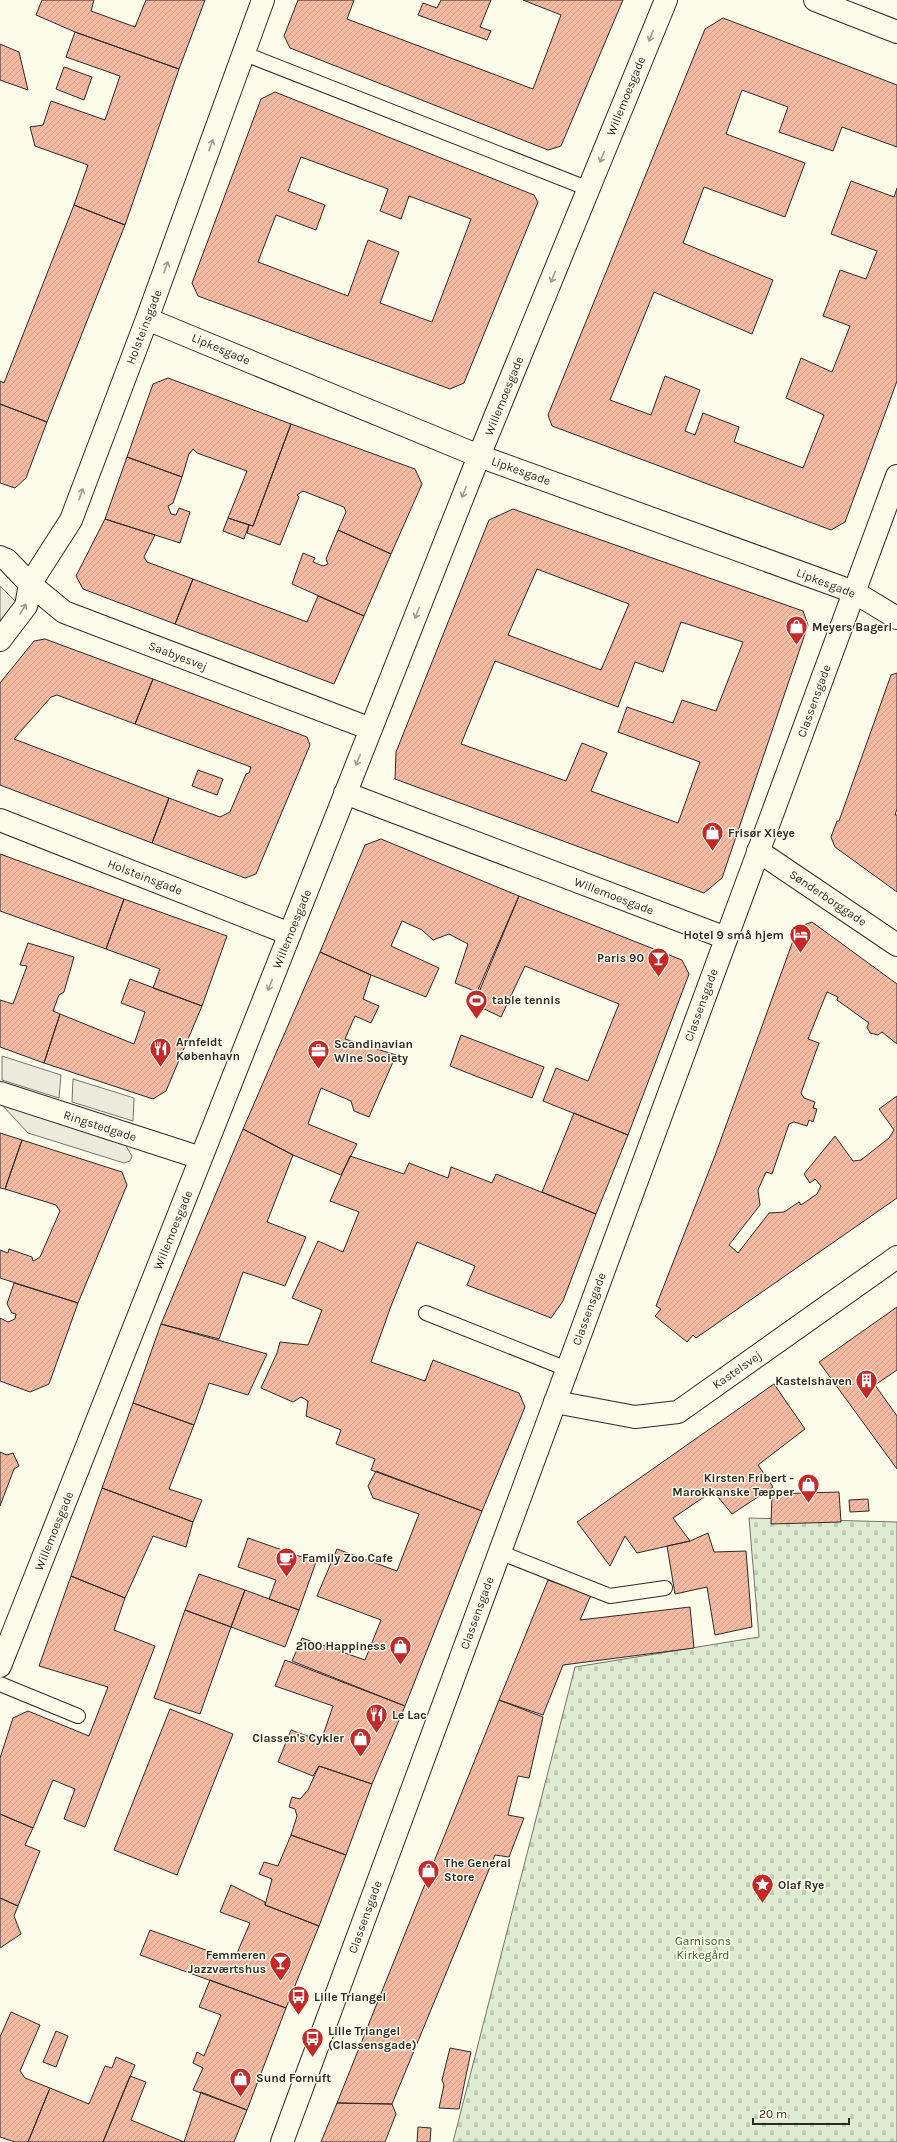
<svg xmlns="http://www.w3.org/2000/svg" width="897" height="2142" viewBox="0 0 897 2142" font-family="Karla,sans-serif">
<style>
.cemetery{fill:url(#cemetery-stones);stroke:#74746e}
.parking{fill:#eceadb;stroke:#74746e}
.building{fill:url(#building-hatch);stroke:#2b2b2b;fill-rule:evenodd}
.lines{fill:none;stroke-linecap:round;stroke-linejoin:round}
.lane-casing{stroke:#2b2b2b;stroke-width:16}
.street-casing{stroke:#2b2b2b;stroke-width:24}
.secondary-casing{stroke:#2b2b2b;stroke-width:24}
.lane{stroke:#fdfbea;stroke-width:14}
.street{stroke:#fdfbea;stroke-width:22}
.secondary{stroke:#fdfbea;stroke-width:22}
.oneway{stroke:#9e9d94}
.labels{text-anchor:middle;stroke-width:3;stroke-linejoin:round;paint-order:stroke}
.street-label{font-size:12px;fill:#2b2b2b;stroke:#fdfbea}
.poi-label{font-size:12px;font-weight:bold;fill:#2b2b2b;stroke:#fdfbea;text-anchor:start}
.park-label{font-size:12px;fill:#34623c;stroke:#fdfbea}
</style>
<defs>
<pattern id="cemetery-stones" width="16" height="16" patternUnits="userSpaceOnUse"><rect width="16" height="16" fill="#deebd1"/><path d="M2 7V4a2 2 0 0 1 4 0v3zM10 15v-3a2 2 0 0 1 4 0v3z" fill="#bfcab4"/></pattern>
<pattern id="building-hatch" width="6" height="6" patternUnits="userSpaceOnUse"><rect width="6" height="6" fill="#f2b8a0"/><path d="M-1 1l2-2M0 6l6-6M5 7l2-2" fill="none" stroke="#d09e8a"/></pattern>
</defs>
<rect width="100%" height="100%" fill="#fdfbea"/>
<path class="cemetery" d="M749,1518L897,1522V2142H453L575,1667L759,1637Z"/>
<path class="parking" d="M0,586L16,602L0,622Z
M2,1056L61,1075L59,1098L2,1080Z
M73,1079L134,1098L133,1121L72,1102Z
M0,1103L123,1141L132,1156L130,1161L124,1163L28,1133Z"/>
<path class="building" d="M42,0H94L91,11L135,27L146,0H205L179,69L75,32L36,15Z
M298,0H354L347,19L533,89L561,15L523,0H623L561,146L548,150L290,48L284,36Z
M441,0H491L480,27L491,31L487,40L418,15L423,3L437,8Z
M723,18L897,85V147L842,127L833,151L779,132L788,107L742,90L726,134L805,163L785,217L704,187L683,243L773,280L752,334L654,292L610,400L651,415L665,376L700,390L685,431L695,435L703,413L739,427L734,442L803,468L824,415L786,398L801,358L832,372L850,326L823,316L840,270L866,279L877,251L831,234L851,181L894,197L897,188V381L845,522L831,530L552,426L548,415L705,29Z
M75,32L179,69L125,225L74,205L88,165L35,146L30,127L43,125L51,101L105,120L120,76L66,57Z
M0,44L19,52L28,90L0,80Z
M64,67L92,77L84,100L56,89Z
M275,92L534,195L538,202L464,383L450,389L198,296L192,283L261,99ZM301,157L388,189L380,211L401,219L409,196L471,219L432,322L380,303L399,252L368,240L348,296L258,262L276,215L316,230L325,205L288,191Z
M74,205L125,225L47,422L0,404V381L4,383Z
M168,378L291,424L253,526L228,518L247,471L197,453L193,449L189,454L182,477L127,457L153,384Z
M0,404L47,422L26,478L15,488L0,483Z
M291,424L415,469L422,484L391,554L338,530L346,512L344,507L303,491L297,495L299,497L280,545L247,533L249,525L253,526Z
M127,457L182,477L173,503L168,506L171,514L176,515L179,508L190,512L180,543L105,519Z
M513,509L803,611L808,625L722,878L704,893L395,779L396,752L489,520ZM537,569L629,604L601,670L508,635ZM681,622L743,642L716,711L682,700L673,723L627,707L618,732L700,762L678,823L591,791L607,753L582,743L566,781L461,744L495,661L618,707L635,662L663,672Z
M228,518L249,525L244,539L223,531Z
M105,519L155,535L144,557L147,562L193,579L175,624L83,589L76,576Z
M338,530L391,554L364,616L292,584L303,553L315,558L313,562L323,566L328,564L326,559Z
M193,579L307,622L318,596L364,616L334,684L175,624Z
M45,639L153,679L135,724L57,695L51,697L14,739L169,798L152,843L0,785V683L34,641Z
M897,673V809L895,815H897V892L835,847L831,837L837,821H839L891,675Z
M153,679L307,737L310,745L256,874L245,878L152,843L169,798L220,817L230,812L246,774L249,773L251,767L135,724Z
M198,770L223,779L217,795L192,786Z
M381,839L519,896L477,992L455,983L468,944L449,934L433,940L422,930L402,921L391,946L439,968L426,997L371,975L320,952L365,845Z
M0,854L124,899L106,949L0,911Z
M519,896L682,960L689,974L628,1135L543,1101L556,1068L588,1081L619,1004L525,966L501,1017L474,1004Z
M124,899L227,936L202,1006L153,988L160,969L106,949Z
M812,922L897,984V1044L882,1032L878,1035L870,1033L867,1027L869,1023L837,1000L838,997L827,992L808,1039L819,1043L801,1093L804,1098L815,1102L813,1108L817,1109L813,1122L809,1120L807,1126L794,1122L789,1124L772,1174L766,1172L758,1190L760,1205L729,1245L738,1253L769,1213L784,1212L799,1202L801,1205L817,1194L821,1186L815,1179L810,1183L804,1174L835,1136L853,1161L861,1160L889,1138L894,1130L879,1109L897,1096V1198L696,1338L693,1335L687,1342L655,1316L661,1309L656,1306L716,1153L798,927Z
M28,943L74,957L64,992L59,995L53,1011L60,1014L44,1063L0,1047V1000L13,1004L27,966L20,965Z
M320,952L371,975L363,999L379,1006L371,1023L355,1016L345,1039L396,1055L369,1117L354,1111L351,1101L321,1088L308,1124L357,1144L341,1175L293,1155L243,1129Z
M130,979L202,1006L166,1091L153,1099L44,1063L60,1014L134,1044L145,1012L121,1003Z
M461,1035L544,1067L532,1098L450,1066Z
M574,1113L628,1135L596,1214L542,1192Z
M243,1129L293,1155L267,1222L306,1237L285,1286L243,1272L219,1339L161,1324Z
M0,1133L22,1140L5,1189L0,1188Z
M22,1140L122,1172L127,1185L78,1303L0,1278V1250L8,1253L9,1249L32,1257L33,1261L37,1259L40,1257L60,1211L56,1205L5,1189Z
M350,1156L404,1174L409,1163L448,1178L451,1167L492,1183L496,1174L596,1214L563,1301L551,1318L467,1285L475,1266L417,1242L391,1306L371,1362L425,1381L433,1360L519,1393L525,1407L482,1511L371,1470L375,1459L336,1444L341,1430L306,1416L308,1401L301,1397L293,1402L261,1388L277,1353L280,1342L308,1345L322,1310L292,1298L318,1241L343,1252L359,1212L330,1201Z
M14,1283L78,1303L49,1384L30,1392L0,1381V1318L8,1322L15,1319L16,1314L12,1313L7,1304Z
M897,1307V1370L875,1385L897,1416V1469L819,1362Z
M161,1324L267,1354L248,1395L209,1383L194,1425L133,1403Z
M774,1384L805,1429L758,1465L773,1487L732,1514L713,1491L673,1518L690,1541L637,1553L625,1536L610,1566L577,1522Z
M133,1403L194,1425L169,1489L202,1500L193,1522L102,1488Z
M0,1452L7,1455L13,1453L19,1466L14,1469L0,1506Z
M376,1471L482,1511L405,1706L292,1661L302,1638L365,1660L381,1620L317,1596L337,1549L397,1571L419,1514L373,1498L368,1486Z
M102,1488L193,1522L186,1547L153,1536L125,1598L71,1576Z
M839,1492L841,1522L771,1524L772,1494Z
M868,1499L869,1511L850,1512L849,1500Z
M708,1533L714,1552L746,1551L752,1627L715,1635L707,1587L675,1594L667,1546L690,1541Z
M248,1538L316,1562L299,1610L269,1599L276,1580L238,1567Z
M199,1574L245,1590L231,1627L185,1610Z
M71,1576L125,1598L114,1630L155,1646L85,1827L64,1819L75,1789L53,1780L33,1828L0,1814V1758L13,1718L28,1711L89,1736L108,1687L39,1666Z
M548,1580L591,1595L580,1620L690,1607L694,1648L563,1665L543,1715L499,1700Z
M245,1590L299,1610L285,1647L231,1627Z
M185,1610L231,1627L200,1714L154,1698Z
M285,1660L405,1706L372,1784L319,1766L313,1776L278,1762L291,1730L321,1741L333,1706L275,1686Z
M499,1700L543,1717L529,1778L518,1776L508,1815L524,1818L509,1857L495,1855L392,2104L337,2103Z
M170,1709L233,1734L177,1875L114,1850Z
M319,1766L372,1784L346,1855L291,1835L297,1816L295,1809L289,1807L292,1797L300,1799L308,1790Z
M0,1814L33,1828L25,1845L40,1851L18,1906L0,1898Z
M291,1835L346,1855L319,1926L265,1905L272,1879L259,1874L264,1862L278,1866Z
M231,1885L265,1902V1905L319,1926L286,2008L140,1955L150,1930L234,1960L250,1923L220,1912Z
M0,1898L18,1906L14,1916L21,1934L0,1948Z
M210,1980L286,2008L247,2110L193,2090L203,2068L193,2063L197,2052L204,2056L221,2015L199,2007Z
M11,2012L40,2025L20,2071L25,2078L50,2088L28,2142H15L0,2137V2037Z
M56,2031L68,2036L56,2067L43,2062Z
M450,2048L471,2052L459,2109L439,2108L444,2085L442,2080Z
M116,2057L135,2065L103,2142H28L50,2088L89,2104L105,2066L112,2068Z
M130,2076L146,2082L131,2120L184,2142L201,2092L247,2110L234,2142H103Z
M337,2103L392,2104L396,2114L385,2142H321Z
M418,2127L431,2128L430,2142H417Z"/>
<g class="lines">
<defs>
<path id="lane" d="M245,54L589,189
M426,1313L567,1369
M499,1552L610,1596L665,1588
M0,1684L78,1716"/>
<path id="street" d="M815,0L897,32
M147,319L479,456L854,592L897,618
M0,557L7,560L30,584L64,612L371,729
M0,640L26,606L30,584L71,520L147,319L263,0
M345,793L726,938
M0,820L290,934
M758,851L897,945
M0,1093L201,1158
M555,1402L635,1417L678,1412L897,1257
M0,1666L479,456L666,0"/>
<path id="secondary" d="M282,2142L897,476"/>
</defs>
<use href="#lane" class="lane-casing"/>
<use href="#street" class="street-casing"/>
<use href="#secondary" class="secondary-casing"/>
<use href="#lane" class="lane"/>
<use href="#street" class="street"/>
<use href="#secondary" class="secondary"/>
</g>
<defs><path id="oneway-shaft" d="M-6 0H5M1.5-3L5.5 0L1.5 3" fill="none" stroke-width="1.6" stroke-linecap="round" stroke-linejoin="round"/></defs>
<g class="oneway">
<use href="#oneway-shaft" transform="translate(651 36) rotate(112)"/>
<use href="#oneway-shaft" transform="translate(211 145) rotate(-70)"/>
<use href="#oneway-shaft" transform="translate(602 157) rotate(112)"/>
<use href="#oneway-shaft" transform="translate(166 267) rotate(-70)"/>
<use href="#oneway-shaft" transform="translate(553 277) rotate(112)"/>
<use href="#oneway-shaft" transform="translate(464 492) rotate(112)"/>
<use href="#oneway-shaft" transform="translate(81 494) rotate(-70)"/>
<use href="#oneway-shaft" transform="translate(23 609) rotate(-59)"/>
<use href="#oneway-shaft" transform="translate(417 613) rotate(112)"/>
<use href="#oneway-shaft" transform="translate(358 760) rotate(112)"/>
<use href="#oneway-shaft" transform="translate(270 985) rotate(112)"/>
</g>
<defs>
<symbol id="shop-pin" viewBox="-11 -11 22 30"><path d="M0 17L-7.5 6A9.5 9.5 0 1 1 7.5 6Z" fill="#c62828" stroke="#fdfbea"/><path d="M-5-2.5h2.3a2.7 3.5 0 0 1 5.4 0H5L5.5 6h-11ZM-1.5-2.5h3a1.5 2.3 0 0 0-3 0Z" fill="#fff"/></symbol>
<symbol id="hotel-pin" viewBox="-11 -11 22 30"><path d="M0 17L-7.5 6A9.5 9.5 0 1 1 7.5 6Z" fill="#c62828" stroke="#fdfbea"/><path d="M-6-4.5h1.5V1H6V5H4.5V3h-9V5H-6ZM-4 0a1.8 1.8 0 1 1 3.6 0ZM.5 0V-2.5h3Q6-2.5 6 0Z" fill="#fff"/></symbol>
<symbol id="bar-pin" viewBox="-11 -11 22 30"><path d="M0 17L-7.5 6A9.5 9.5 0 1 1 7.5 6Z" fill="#c62828" stroke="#fdfbea"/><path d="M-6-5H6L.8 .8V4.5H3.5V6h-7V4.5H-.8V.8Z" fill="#fff"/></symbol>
<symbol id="stadium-pin" viewBox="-11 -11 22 30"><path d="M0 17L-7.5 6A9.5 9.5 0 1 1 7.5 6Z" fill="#c62828" stroke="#fdfbea"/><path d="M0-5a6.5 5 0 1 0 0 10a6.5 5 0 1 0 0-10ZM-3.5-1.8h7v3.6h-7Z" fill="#fff"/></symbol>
<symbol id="restaurant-pin" viewBox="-11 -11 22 30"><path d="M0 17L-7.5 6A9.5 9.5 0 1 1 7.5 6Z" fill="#c62828" stroke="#fdfbea"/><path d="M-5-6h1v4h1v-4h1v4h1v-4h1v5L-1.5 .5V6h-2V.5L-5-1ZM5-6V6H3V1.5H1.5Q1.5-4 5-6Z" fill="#fff"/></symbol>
<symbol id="office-pin" viewBox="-11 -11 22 30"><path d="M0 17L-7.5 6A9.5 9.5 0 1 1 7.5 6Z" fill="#c62828" stroke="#fdfbea"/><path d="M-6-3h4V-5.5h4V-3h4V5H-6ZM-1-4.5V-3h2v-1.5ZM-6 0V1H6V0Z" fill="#fff"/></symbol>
<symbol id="building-pin" viewBox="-11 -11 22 30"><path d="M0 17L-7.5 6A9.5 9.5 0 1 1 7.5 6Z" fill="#c62828" stroke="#fdfbea"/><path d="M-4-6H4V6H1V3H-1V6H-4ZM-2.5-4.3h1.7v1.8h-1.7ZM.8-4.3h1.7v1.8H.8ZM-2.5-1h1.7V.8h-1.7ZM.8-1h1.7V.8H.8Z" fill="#fff"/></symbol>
<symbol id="cafe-pin" viewBox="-11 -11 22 30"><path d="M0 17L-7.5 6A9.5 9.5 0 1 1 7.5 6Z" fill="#c62828" stroke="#fdfbea"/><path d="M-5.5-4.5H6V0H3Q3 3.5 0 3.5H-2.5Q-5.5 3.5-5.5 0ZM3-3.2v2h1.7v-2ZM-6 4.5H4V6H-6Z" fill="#fff"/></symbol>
<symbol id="sight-pin" viewBox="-11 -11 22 30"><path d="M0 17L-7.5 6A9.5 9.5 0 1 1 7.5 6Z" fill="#c62828" stroke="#fdfbea"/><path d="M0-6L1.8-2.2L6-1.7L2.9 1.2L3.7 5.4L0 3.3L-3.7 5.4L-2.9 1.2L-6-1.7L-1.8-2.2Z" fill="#fff"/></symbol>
<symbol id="bus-pin" viewBox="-11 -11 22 30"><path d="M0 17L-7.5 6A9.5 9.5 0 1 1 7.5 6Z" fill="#c62828" stroke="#fdfbea"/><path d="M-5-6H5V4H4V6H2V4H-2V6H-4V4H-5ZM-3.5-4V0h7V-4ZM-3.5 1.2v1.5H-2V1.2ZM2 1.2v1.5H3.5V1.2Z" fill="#fff"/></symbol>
</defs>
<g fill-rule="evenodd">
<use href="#shop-pin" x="784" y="614" width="25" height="34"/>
<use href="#shop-pin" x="700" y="820" width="25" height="34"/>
<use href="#hotel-pin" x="788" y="922" width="25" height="34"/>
<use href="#bar-pin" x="646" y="946" width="25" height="34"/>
<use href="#stadium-pin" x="464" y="988" width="25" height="34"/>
<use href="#restaurant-pin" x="148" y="1036" width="25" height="34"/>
<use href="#office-pin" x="306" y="1038" width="25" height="34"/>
<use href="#building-pin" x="854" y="1368" width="25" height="34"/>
<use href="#shop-pin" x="796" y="1472" width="25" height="34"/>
<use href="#cafe-pin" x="274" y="1546" width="25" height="34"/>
<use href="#shop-pin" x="388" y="1634" width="25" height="34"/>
<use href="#restaurant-pin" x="364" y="1702" width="25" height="34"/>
<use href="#shop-pin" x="348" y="1726" width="25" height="34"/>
<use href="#shop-pin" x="416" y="1858" width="25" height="34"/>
<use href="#sight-pin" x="750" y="1872" width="25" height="34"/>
<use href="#bar-pin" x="268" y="1950" width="25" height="34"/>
<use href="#bus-pin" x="286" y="1984" width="25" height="34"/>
<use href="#bus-pin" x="300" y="2026" width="25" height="34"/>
<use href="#shop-pin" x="228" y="2066" width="25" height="34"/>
</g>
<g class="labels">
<g class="street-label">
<text transform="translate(626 96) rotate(-68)" y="4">Willemoesgade</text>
<text transform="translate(144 327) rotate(-69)" y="4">Holsteinsgade</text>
<text transform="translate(221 349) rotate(23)" y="4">Lipkesgade</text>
<text transform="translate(504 396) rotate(-68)" y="4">Willemoesgade</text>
<text transform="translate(521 471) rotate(20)" y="4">Lipkesgade</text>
<text transform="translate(826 583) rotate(21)" y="4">Lipkesgade</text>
<text transform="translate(178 656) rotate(21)" y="4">Saabyesvej</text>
<text transform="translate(814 701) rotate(-70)" y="4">Classensgade</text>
<text transform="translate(145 877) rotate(21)" y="4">Holsteinsgade</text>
<text transform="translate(614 896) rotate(21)" y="4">Willemoesgade</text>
<text transform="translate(828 898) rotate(34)" y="4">Sønderborggade</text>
<text transform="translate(292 929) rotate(-68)" y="4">Willemoesgade</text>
<text transform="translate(701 1005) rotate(-70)" y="4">Classensgade</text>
<text transform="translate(100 1126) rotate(18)" y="4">Ringstedgade</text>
<text transform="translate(173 1230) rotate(-68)" y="4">Willemoesgade</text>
<text transform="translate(589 1309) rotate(-70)" y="4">Classensgade</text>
<text transform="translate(737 1370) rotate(-35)" y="4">Kastelsvej</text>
<text transform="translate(54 1531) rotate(-68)" y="4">Willemoesgade</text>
<text transform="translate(477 1613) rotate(-70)" y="4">Classensgade</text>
<text transform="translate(365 1917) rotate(-70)" y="4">Classensgade</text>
</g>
<g class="poi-label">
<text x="812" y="631">Meyers Bageri</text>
<text x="728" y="837">Frisør Xieye</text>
<text x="784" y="939" text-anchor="end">Hotel 9 små hjem</text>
<text x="644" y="962" text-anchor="end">Paris 90</text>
<text x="492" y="1004">table tennis</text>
<text x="176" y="1046">Arnfeldt<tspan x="176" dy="14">København</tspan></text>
<text x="334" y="1048">Scandinavian<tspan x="334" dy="14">Wine Society</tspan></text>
<text x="852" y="1385" text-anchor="end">Kastelshaven</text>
<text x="794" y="1482" text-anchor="end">Kirsten Fribert -<tspan x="794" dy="14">Marokkanske Tæpper</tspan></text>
<text x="302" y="1562">Family Zoo Cafe</text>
<text x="386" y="1650" text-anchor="end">2100 Happiness</text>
<text x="392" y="1719">Le Lac</text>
<text x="344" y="1742" text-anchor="end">Classen's Cykler</text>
<text x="444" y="1867">The General<tspan x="444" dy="14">Store</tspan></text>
<text x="778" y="1889">Olaf Rye</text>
<text x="266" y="1959" text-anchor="end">Femmeren<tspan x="266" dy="14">Jazzværtshus</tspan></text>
<text x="314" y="2001">Lille Triangel</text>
<text x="328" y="2035">Lille Triangel<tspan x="328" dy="14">(Classensgade)</tspan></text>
<text x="256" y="2082">Sund Fornuft</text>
</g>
<g class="park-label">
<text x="703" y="1945">Garnisons<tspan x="703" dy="14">Kirkegård</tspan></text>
</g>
</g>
<path d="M753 2118v6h96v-6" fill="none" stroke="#2b2b2b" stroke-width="2"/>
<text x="759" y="2118" font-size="12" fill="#2b2b2b" stroke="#fdfbea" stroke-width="3" paint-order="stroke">20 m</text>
</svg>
